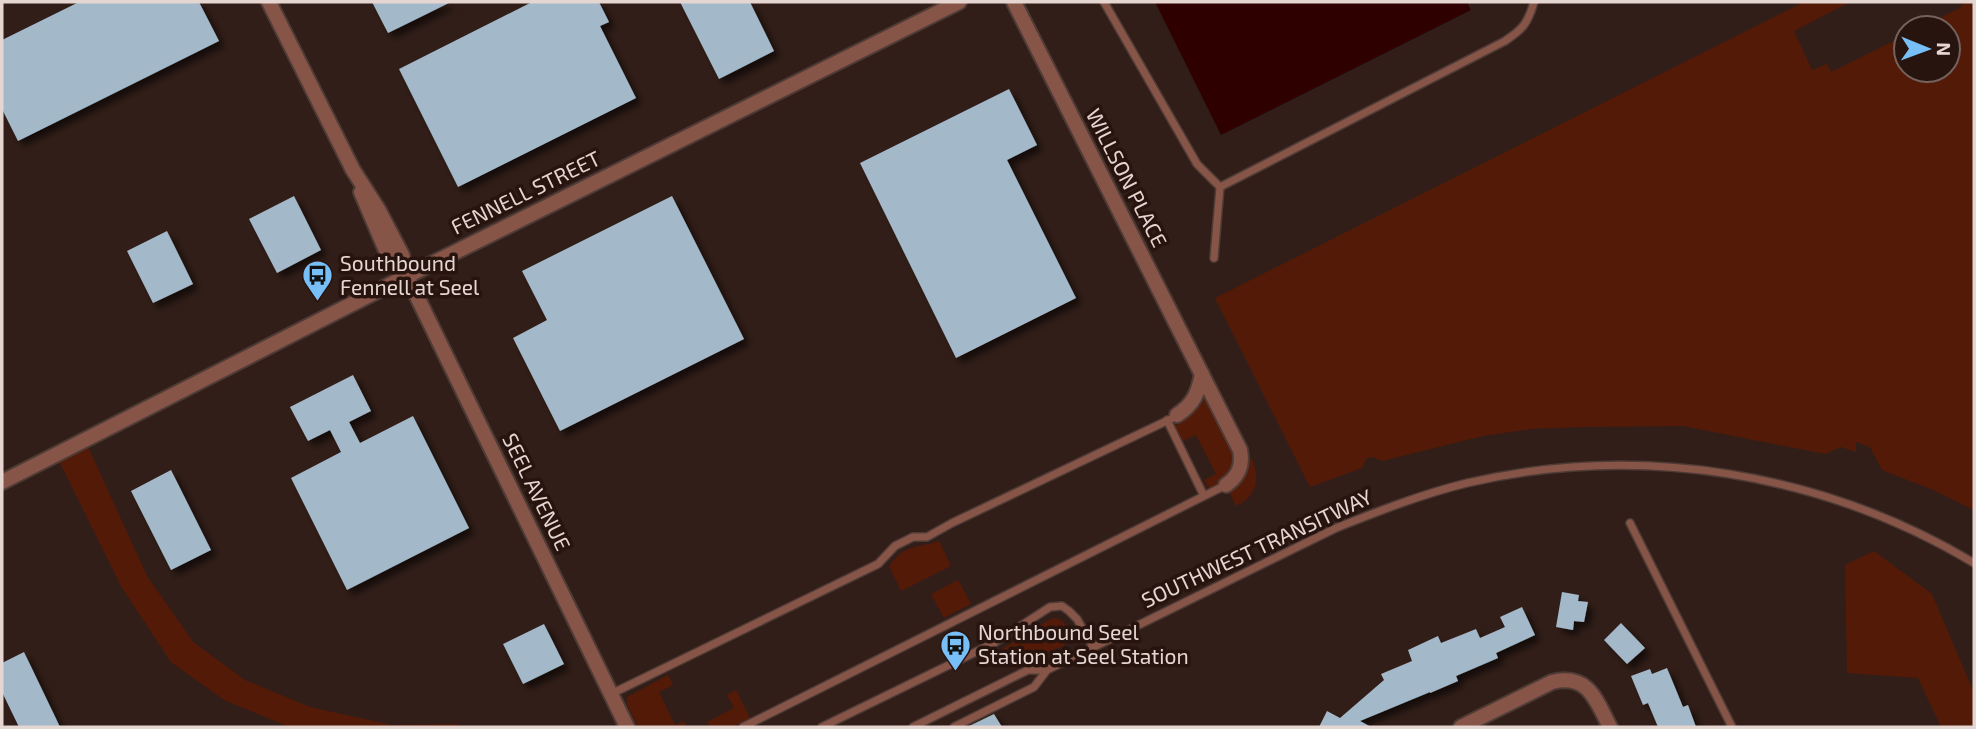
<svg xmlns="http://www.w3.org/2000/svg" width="1976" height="729" viewBox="0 0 1976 729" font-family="'Exo 2',sans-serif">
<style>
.green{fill:#541a08}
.water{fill:#2e0100}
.building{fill:#a3b8c9;filter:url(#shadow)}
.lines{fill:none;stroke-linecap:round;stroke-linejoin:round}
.service-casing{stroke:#4f3b36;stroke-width:10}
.minor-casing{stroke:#4f3b36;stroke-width:18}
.service{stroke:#875547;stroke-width:7}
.minor{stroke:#875547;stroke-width:14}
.labels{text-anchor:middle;stroke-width:7;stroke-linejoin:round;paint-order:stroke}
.street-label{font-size:21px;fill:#e5d6d2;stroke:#28140f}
.poi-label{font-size:21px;fill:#e5d6d2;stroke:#28140f;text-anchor:start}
</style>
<defs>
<filter id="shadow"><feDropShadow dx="5.5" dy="5.5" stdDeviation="3.5" flood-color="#0009"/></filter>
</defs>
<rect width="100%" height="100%" fill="#321e18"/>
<path class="green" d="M1804,2H1850L1794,31L1812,70L1827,64L1831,72L1906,35V70H1948V28H1920L1960,8L1964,2H1974V510L1933,490L1882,470L1870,447L1856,442V452L1841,447L1825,454L1683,426L1582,427L1531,429L1483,436L1382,461L1373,457L1367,458L1362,468L1310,487L1215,298Z
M1204,400H1210C1220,421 1245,457 1228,478C1223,483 1215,486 1209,489L1204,480L1216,474L1196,435L1182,441L1175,426L1194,413Z
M85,440L147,576L193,642L245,680L310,707L392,725L461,724L452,727H289L224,700L171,662L122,588L56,455Z
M1252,459C1260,480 1257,496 1236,506L1228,489C1241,482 1249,476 1249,460Z
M939,541L951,566L901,591L889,566C906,543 915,549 939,541Z
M1874,551L1932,594L1974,693V727H1941L1918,678L1847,673L1845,565Z
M958,580L971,604L944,618L931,594Z
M1055,618C1067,622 1071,629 1069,641L1063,646L1013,669L1002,649L1047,621Z
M668,675L673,685L659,692L675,725L684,721L687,727H638L627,705V697Z
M736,690L750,718L732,727H710L707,722L734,708L727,695Z"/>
<path class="water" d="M1155,2H1467L1471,10L1221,135Z"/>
<path class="building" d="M79,2H199L219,41L18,141L2,109V40Z
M372,2H451L388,33Z
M532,2H599L609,22L600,26L636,98L458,187L399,69Z
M680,2H750L774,51L719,79Z
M1009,89L1037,145L1007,160L1076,298L956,358L860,163Z
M294,196L321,250L277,273L249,219Z
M672,196L744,339L560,431L513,338L547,320L522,271Z
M167,231L193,284L153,303L127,251Z
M353,375L371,411L349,422L360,443L413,416L469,528L347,590L291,478L341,452L330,430L308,441L290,407Z
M171,470L211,550L171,570L131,491Z
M1562,592L1579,595L1578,601L1588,602L1584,622L1574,621L1573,630L1556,627Z
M1522,607L1535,635L1496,653L1498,658L1456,676L1458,681L1430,693V692L1360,721L1371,727H1319L1327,711L1340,718L1384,680L1381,674L1412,661L1408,650L1438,636L1441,643L1476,629L1480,638L1505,627L1500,617Z
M1621,623L1645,648L1627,664L1604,640Z
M544,624L564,664L523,684L503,644Z
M24,652L60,727H19L2,692V663Z
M1667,668L1683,707L1688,705L1696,727H1658L1648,703L1643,705L1631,676L1650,669L1652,674Z
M994,714L1002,727H967Z"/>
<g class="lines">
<defs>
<path id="service" d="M1104,2L1197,164L1220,187L1214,258
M1220,187L1505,41C1523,29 1528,23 1534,2
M1167,420L1204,496
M1630,523L1732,727
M611,694L878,564L895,546L913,537H927L952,523L1177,416
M743,727L1226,485
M822,727L994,643L1050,607L1062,606L1069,611L1077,619L1093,647
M913,727L1028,670H1047L1336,528C1379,511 1422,494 1467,483C1640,443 1822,472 1974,563
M954,727L1034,687L1047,670"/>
<path id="minor" d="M269,2L353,170L378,209L402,255L407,276L627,727
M1014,2L1240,450C1243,465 1239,476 1226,485
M361,192L390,260L407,276
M1177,415C1194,404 1198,393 1202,374
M2,482L407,276L959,2
M1461,727L1552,682C1588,673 1596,700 1610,727"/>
</defs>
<use href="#service" class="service-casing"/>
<use href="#minor" class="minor-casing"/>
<use href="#service" class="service"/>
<use href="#minor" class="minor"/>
</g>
<defs>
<symbol id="bus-pin" viewBox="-11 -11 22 30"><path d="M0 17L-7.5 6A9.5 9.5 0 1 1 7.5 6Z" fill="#78bff7" stroke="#28140f"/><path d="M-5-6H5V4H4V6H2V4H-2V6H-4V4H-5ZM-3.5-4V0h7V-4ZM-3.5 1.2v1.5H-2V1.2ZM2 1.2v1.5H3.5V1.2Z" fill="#111"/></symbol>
</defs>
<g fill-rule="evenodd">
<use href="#bus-pin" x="300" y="258" width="35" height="47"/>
<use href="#bus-pin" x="938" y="628" width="35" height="47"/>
</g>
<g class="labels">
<g class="street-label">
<text transform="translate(1126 178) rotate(63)" y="7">WILLSON PLACE</text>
<text transform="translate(526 193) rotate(-26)" y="7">FENNELL STREET</text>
<text transform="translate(536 492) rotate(64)" y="7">SEEL AVENUE</text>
<text transform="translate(1257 549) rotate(-25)" y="7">SOUTHWEST TRANSITWAY</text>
</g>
<g class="poi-label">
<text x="340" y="271">Southbound<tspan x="340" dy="24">Fennell at Seel</tspan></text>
<text x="978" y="640">Northbound Seel<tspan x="978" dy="24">Station at Seel Station</tspan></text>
</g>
</g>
<rect width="1976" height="729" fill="none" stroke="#e5d6d2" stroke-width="7"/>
<g transform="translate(1927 49) rotate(91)"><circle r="33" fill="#28140f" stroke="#74625d" stroke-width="2"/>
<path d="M0-5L12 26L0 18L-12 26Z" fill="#78bff7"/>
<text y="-10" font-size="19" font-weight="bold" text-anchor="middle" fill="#e5d6d2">N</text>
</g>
</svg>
